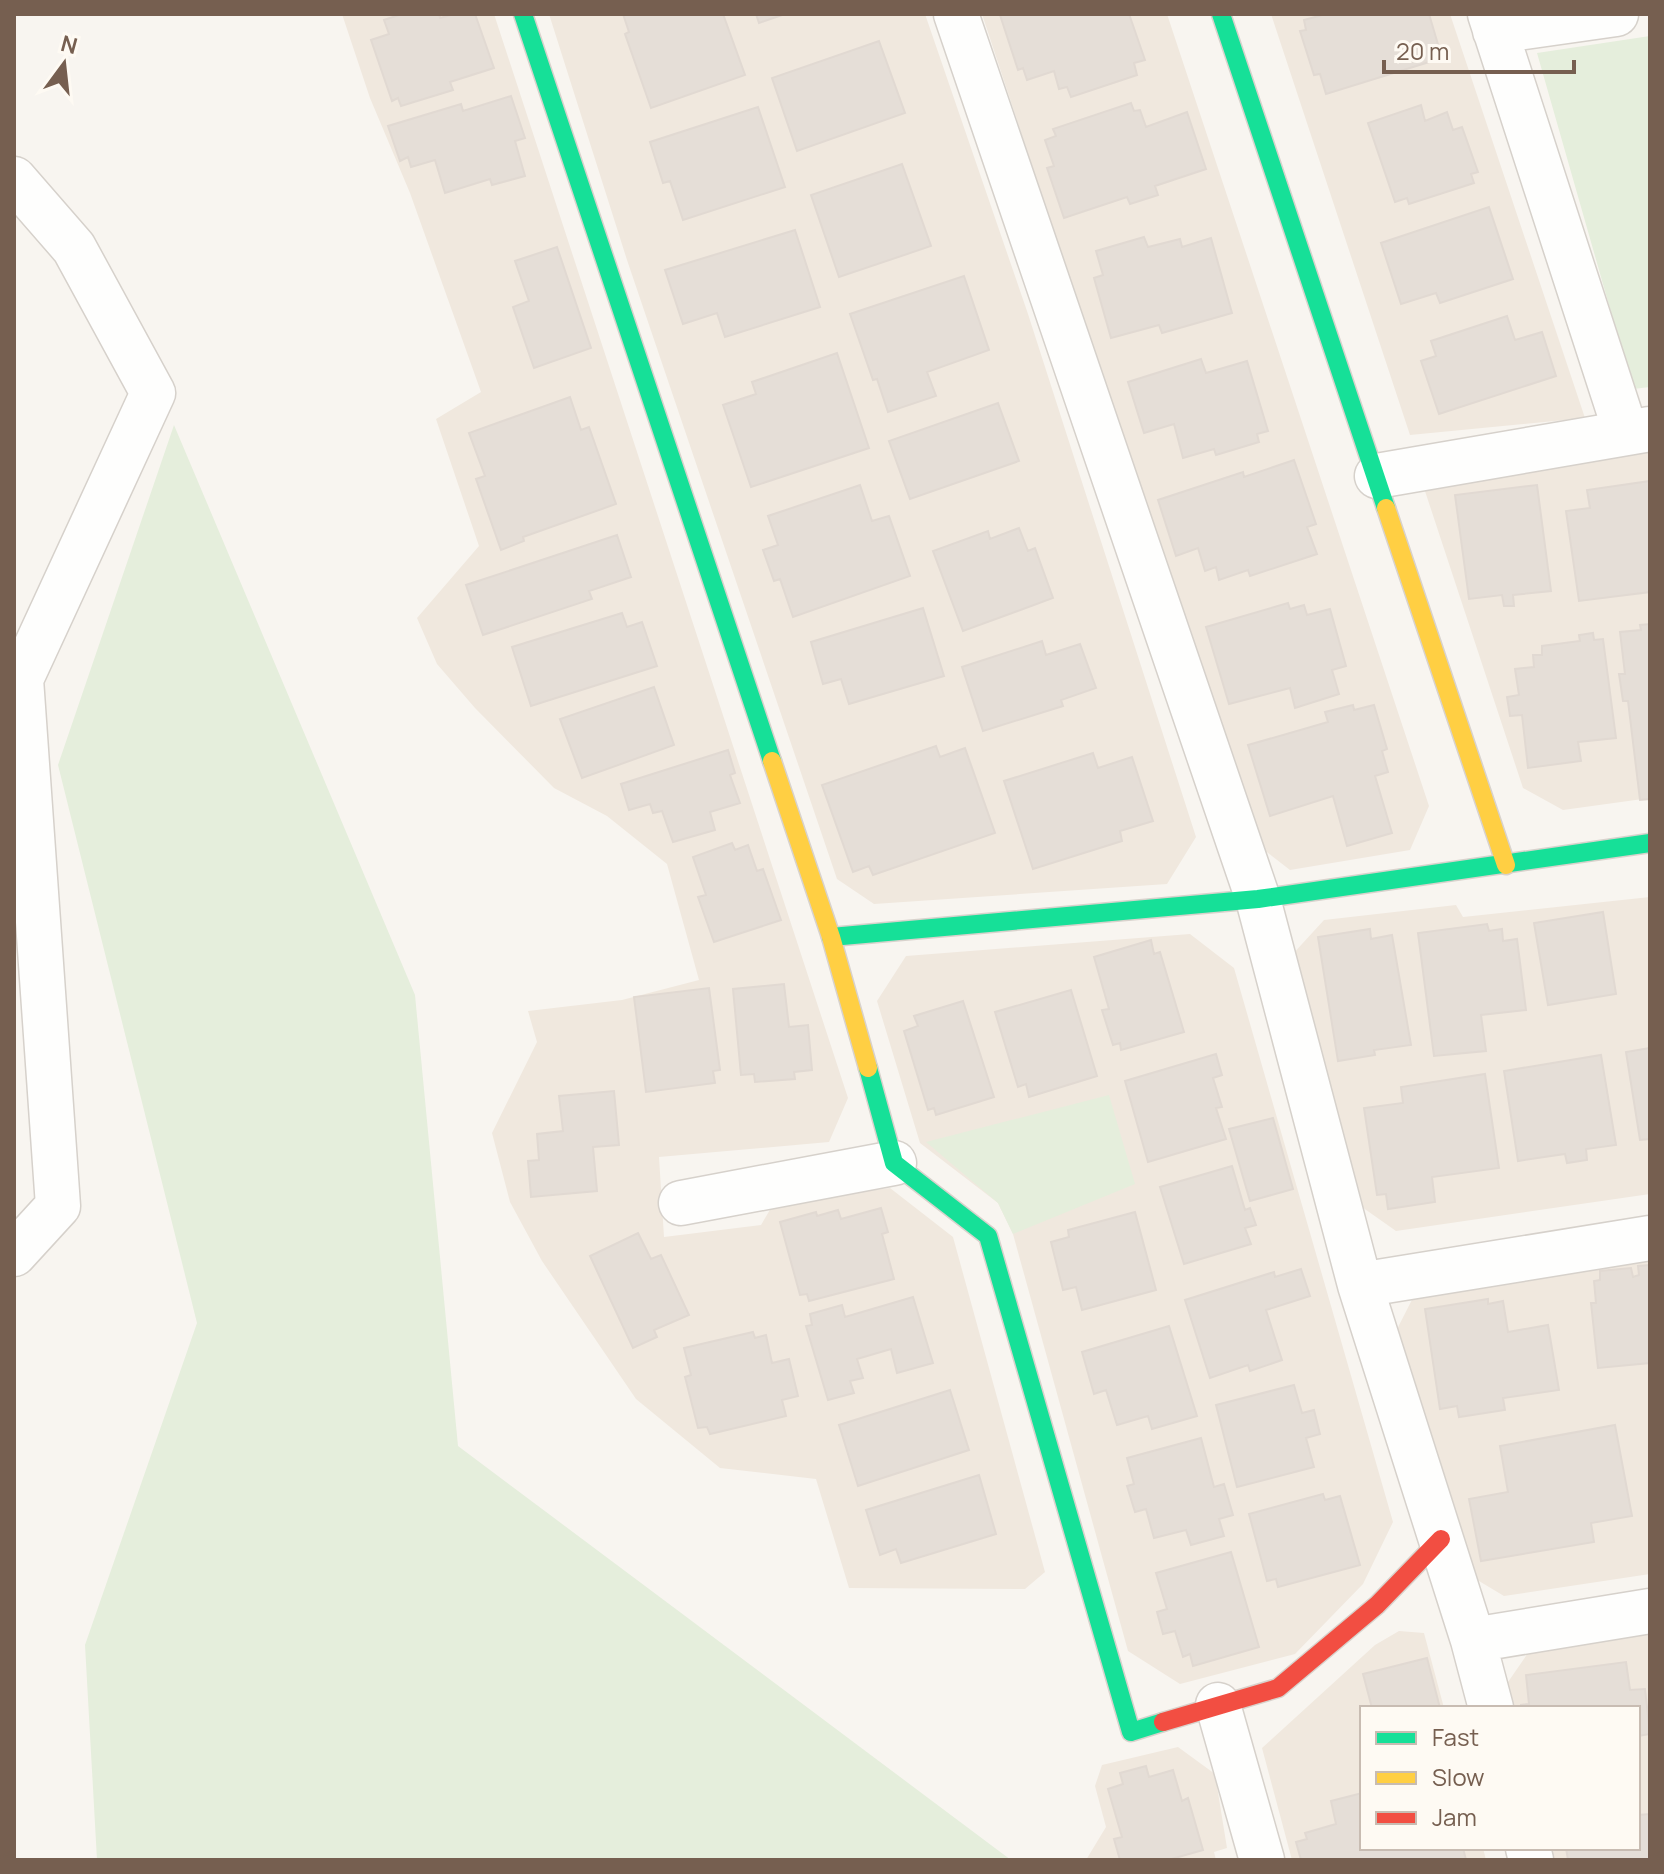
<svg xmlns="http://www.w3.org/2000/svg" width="1664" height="1874" viewBox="0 0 1664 1874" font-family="Manrope,sans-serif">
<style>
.residential{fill:#f0e8de}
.green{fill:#e5eedc}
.building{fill:#e5ded7;stroke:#e1d9d2;stroke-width:2}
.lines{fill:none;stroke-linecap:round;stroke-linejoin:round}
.street-casing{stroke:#d6d1cb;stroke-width:47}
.fast-casing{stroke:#d8d2cc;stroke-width:21}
.slow-casing{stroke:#d8d2cc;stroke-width:21}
.jam-casing{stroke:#d8d2cc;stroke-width:21}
.street{stroke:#fefefd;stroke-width:44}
.fast{stroke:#16e098;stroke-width:18}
.slow{stroke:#ffcf43;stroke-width:18}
.jam{stroke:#f24e42;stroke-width:18}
</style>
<rect width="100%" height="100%" fill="#f8f5f0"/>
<path class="residential" d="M342,14H494L848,1098L829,1142L659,1157L664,1237L761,1225L774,1203L890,1188L953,1237L1045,1572L1025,1589L849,1588L816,1479L720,1468L636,1399L542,1261L510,1202L492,1133L537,1042L528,1011L622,1000L699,980L667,864L607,816L554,788L475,708L437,664L417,618L479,546L436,419L481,392L410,193L370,98Z
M549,14H925L1028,314L1196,837L1167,884L874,904L837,879L627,260Z
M982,14H1167L1429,806L1410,850L1290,870L1255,843Z
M1271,14H1450L1585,418L1410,435Z
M1650,447V798L1563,810L1523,788L1421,479Z
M1650,897V1194L1396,1231L1352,1200L1291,956L1324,920L1456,905L1463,917Z
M1190,934L1234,968L1393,1522L1363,1584L1295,1654L1180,1684L1128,1651L1013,1234L998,1203L920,1143L877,1001L906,956Z
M1650,1251V1574L1504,1596L1464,1572L1393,1337L1418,1288Z
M1399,1631L1424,1633L1444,1708H1362V1848H1483L1486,1860H1292L1262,1748L1375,1645Z
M1650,1634V1860H1548L1545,1848H1638V1708H1503L1499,1695L1528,1653Z
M1178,1747L1215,1774L1227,1848L1214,1852L1216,1860H1086L1106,1827L1095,1786L1102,1765Z"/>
<path class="green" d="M1650,36V387L1633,389L1537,53Z
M174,425L415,995L458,1446L1011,1860H97L85,1645L197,1323L58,765Z
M1109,1095L1135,1184L1013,1234L998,1203L926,1142Z"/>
<path class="building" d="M402,14H439L440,18L454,14H475L494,68L450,82L453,90L401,106L398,98L392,101L371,40L389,34L384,20Z
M623,14H723L745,75L651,108L625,34L629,32Z
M756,14H785L759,23Z
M1004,14H1129L1145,60L1134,63L1137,75L1071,97L1067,87L1059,89L1054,71L1027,80L1023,68L1018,70L1000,15Z
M1326,14H1429L1442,58L1326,94L1320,74L1314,75L1300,31L1306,30L1304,20Z
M879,41L905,113L797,151L772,78Z
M511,96L525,138L515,141L525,176L492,185L490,179L445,193L435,160L411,167L408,157L400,161L388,126L461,104L463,111Z
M1131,103L1134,111L1140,110L1146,127L1187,112L1206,169L1155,186L1158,195L1130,204L1127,197L1064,218L1047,168L1054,166L1045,140L1056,136L1053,129Z
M1421,105L1425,121L1447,112L1453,130L1462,127L1478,172L1471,174L1474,183L1409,204L1407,198L1395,202L1368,123Z
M758,107L785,187L683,220L670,181L663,183L650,142Z
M902,164L931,246L839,277L811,195Z
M1489,207L1513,279L1440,303L1436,293L1401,304L1381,243Z
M795,230L820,307L725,337L717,313L683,324L665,270Z
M1144,237L1148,247L1180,239L1182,247L1211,238L1232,313L1162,333L1159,325L1111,338L1094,278L1103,275L1096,251Z
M557,247L591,348L534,368L513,307L529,301L515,261Z
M964,276L989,350L927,372L936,396L888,412L877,379L873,380L850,314Z
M1507,316L1515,340L1542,332L1556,376L1439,414L1421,361L1436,356L1431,341Z
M837,353L869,448L751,487L723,405L756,394L752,382Z
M1201,359L1206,373L1247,361L1268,431L1257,434L1259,442L1216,455L1214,449L1183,458L1174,424L1144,433L1128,382Z
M570,397L581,430L589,427L616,504L523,537L524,541L501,550L476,479L485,476L469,433Z
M998,403L1019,461L910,499L889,441Z
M1294,460L1316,524L1307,527L1317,554L1250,576L1248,570L1219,580L1216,567L1205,571L1198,548L1176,556L1158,500L1243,472L1244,477Z
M1650,481V592L1579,601L1566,511L1590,508L1587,490Z
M860,485L872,521L889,516L910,576L793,617L780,579L774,581L763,550L778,545L768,516Z
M1537,485L1551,591L1513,595L1514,606H1504L1502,595L1469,599L1455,495Z
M1019,528L1028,551L1035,548L1053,598L963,631L933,551L988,531L990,539Z
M617,535L631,577L589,591L592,599L483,635L466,585Z
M1288,603L1290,609L1304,605L1307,615L1330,609L1346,666L1332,670L1339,694L1295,708L1290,688L1229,704L1206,627Z
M923,608L944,676L849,704L841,679L823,684L811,642Z
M622,613L627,627L642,622L657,666L531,706L512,647Z
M1650,624V799L1640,800L1628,701H1623L1619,674H1625L1620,632L1641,630L1640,625Z
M1593,633L1594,640L1603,639L1616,738L1578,742L1581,761L1528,768L1522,715L1510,716L1507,697L1519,695L1515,669L1534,667L1533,655H1542V646L1580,641L1579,635Z
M1042,641L1046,655L1080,644L1096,688L1061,700L1063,706L983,731L962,667Z
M654,687L674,745L582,778L560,719Z
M1353,705L1354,710L1374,705L1387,749L1382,751L1388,772L1375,776L1392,833L1347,846L1333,796L1270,816L1248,745L1328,722L1325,712Z
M936,746L940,757L965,748L995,833L873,875L869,866L853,872L822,785Z
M728,750L735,773L730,775L740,803L710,812L715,830L673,842L662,811L653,813L650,804L629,810L621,784Z
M1093,753L1098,768L1132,757L1153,821L1120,831L1122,841L1033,869L1004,781Z
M732,843L735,850L748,845L757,871L763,869L781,920L714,942L698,897L706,895L693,857Z
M1603,912L1616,994L1548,1005L1534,923Z
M1487,924L1489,931L1502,929L1503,941L1517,939L1526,1010L1481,1015L1486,1051L1434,1056L1418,933Z
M1370,929L1371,939L1392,935L1411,1045L1374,1050L1375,1055L1338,1061L1318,937Z
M1151,940L1154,954L1160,952L1184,1032L1121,1050L1120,1043L1113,1045L1102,1010L1109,1009L1094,957Z
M784,984L789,1027L808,1025L812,1070L794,1072L795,1079L755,1082L754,1074L741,1075L733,989Z
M709,988L720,1070L713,1071L715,1083L646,1092L634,997Z
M1071,990L1097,1076L1029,1097L1026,1084L1018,1087L995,1012Z
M963,1001L994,1097L936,1115L934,1108L928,1110L904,1031L918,1026L914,1016Z
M1650,1048V1139L1640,1140L1626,1052Z
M1216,1054L1222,1075L1213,1078L1222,1107L1216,1108L1226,1139L1148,1162L1125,1081Z
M1601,1055L1616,1145L1586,1149L1587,1160L1567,1163L1565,1154L1518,1161L1504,1071Z
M1485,1074L1499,1168L1432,1177L1435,1202L1388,1209L1386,1194L1377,1195L1364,1108L1403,1103L1401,1087Z
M614,1091L619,1145L593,1147L597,1191L531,1197L528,1161L539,1160L537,1134L563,1131L559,1096Z
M1273,1118L1293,1189L1250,1201L1229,1129Z
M1232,1166L1245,1210L1250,1208L1256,1225L1245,1228L1251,1244L1184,1264L1160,1187Z
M881,1208L888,1232L882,1234L894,1279L809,1301L807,1294L800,1295L780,1222L816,1212L817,1216L838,1210L841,1219Z
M1135,1212L1156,1290L1082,1310L1076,1287L1063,1290L1051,1242L1069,1237L1068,1230Z
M638,1233L651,1259L661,1255L689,1315L654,1330L657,1337L633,1348L590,1256Z
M1650,1265V1363L1598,1368L1591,1303H1596L1594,1281L1600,1280V1271L1631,1268L1633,1277L1639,1275L1638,1266Z
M1301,1269L1310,1296L1266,1310L1282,1360L1250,1371L1248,1365L1210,1378L1185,1300L1274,1272L1275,1277Z
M913,1297L933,1363L897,1373L891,1349L857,1359L863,1378L850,1381L854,1393L828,1400L806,1326L812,1325L810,1314L842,1305L845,1317Z
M1488,1299V1304L1503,1301L1508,1332L1548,1325L1559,1390L1503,1398L1505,1410L1459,1417L1457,1406L1440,1409L1425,1309Z
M1169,1326L1197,1416L1152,1429L1148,1416L1117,1425L1106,1390L1094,1394L1082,1352Z
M753,1332L755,1338L766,1335L772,1363L789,1359L798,1396L782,1400L786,1416L710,1434L707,1427L698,1428L685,1377L691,1375L684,1348Z
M1294,1385L1302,1413L1314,1410L1320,1434L1306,1438L1314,1467L1237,1487L1216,1405Z
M950,1390L969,1450L858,1486L839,1425Z
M1615,1425L1632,1516L1591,1523L1594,1542L1481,1561L1469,1499L1508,1492L1500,1446Z
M1201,1438L1214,1487L1224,1484L1233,1515L1219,1519L1224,1536L1191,1545L1186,1530L1154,1538L1146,1509L1135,1512L1127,1486L1134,1484L1127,1458Z
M979,1475L996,1534L901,1563L896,1549L880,1555L866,1510Z
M1323,1494L1325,1500L1340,1496L1360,1565L1278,1587L1276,1579L1267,1581L1249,1514Z
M1231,1552L1259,1647L1193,1666L1190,1654L1183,1657L1175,1631L1163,1634L1157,1612L1167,1609L1156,1573Z
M1427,1658L1440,1708H1372L1363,1674Z
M1626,1662L1630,1690L1645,1689L1650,1734L1638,1736V1708H1521V1705L1529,1704L1526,1675Z
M1146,1766L1149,1777L1173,1770L1182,1801L1188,1798L1203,1850L1168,1860H1120L1114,1839L1122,1837L1108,1789L1123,1784L1120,1773Z
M1362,1793V1848H1463L1466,1860H1301L1296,1842L1307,1839L1305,1833L1336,1824L1331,1801Z
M1650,1814V1860H1568L1566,1848H1638V1815Z"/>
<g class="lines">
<defs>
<path id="street" d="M956,14L1258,899L1360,1285L1473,1640L1491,1708
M1490,14L1626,433
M1495,31L1616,14
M14,179L74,248L153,393L21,679L58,1206L14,1254
M1377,476L1650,429
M681,1203L894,1163
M1360,1285L1650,1238
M1473,1640L1650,1611
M1218,1705L1262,1860
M1528,1848L1531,1860"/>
<path id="fast" d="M523,14L772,761
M1221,14L1386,508
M831,937L1258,899L1650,843
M868,1068L894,1163L988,1236L1131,1732L1163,1722"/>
<path id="slow" d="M1386,508L1506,865
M772,761L831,937L868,1068"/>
<path id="jam" d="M1163,1722L1278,1688L1377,1605L1441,1539"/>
</defs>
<use href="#street" class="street-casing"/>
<use href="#fast" class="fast-casing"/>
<use href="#slow" class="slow-casing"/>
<use href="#jam" class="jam-casing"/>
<use href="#street" class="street"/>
<use href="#fast" class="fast"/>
<use href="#slow" class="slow"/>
<use href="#jam" class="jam"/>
</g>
<rect width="1664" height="1874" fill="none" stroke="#765f50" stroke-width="32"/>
<rect x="1360" y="1706" width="280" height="144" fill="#fefaf3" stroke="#c8bcb2" stroke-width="2"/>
<rect x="1376" y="1732" width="40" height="12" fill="#16e098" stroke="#c8bcb2" stroke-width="2"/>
<text x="1432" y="1746" font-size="24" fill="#765f50">Fast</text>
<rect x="1376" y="1772" width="40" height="12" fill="#ffcf43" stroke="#c8bcb2" stroke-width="2"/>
<text x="1432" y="1786" font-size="24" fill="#765f50">Slow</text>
<rect x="1376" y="1812" width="40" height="12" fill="#f24e42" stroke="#c8bcb2" stroke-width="2"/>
<text x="1432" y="1826" font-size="24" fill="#765f50">Jam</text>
<g transform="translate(64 64) rotate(15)" stroke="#fefaf3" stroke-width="6" paint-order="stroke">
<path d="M0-6L14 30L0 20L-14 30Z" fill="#765f50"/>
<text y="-12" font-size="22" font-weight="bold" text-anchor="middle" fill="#765f50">N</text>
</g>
<path d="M1384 60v12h190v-12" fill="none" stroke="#765f50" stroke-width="4"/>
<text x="1396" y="60" font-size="24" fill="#765f50" stroke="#fefaf3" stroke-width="6" paint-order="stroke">20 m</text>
</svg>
